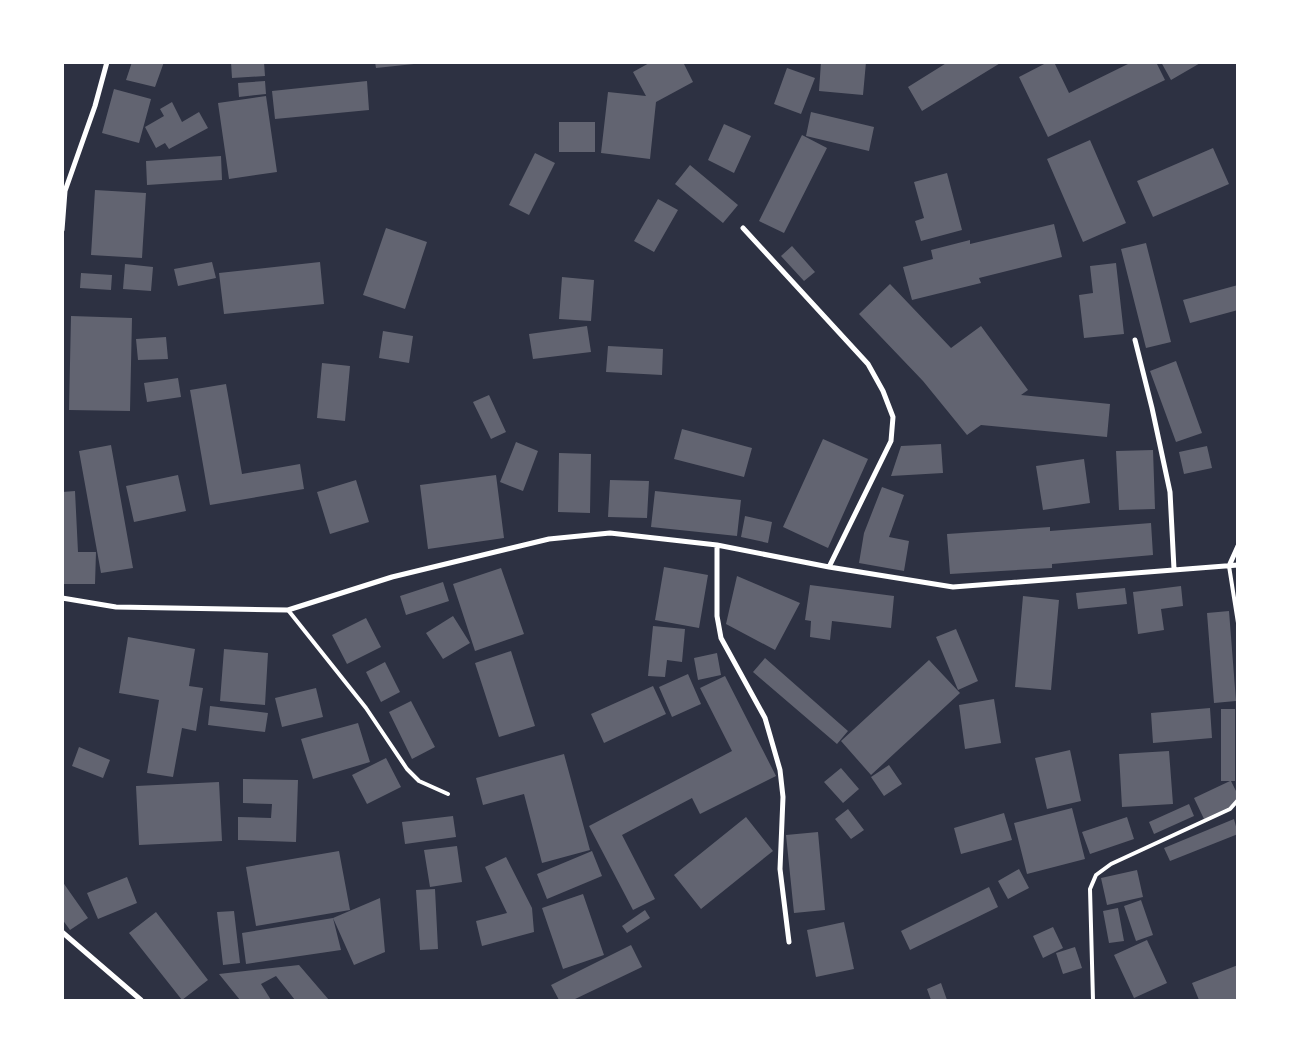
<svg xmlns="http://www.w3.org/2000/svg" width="1300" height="1063" viewBox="0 0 1300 1063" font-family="Cabin,sans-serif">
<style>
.building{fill:#626471}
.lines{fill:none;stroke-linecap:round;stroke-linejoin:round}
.service{stroke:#fff;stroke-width:4}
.minor{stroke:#fff;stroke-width:5}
</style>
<rect width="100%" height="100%" fill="#2d3142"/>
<path class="building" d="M132,62H164L155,87L126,80Z
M231,62H264L265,76L232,78Z
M375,62H414V64L376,68Z
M651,62H683L693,82L656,102L650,159L601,153L608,92L646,96L633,72Z
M821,62H866L863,95L819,91Z
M948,62H1002L922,111L908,87Z
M1048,62H1054L1069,93L1132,62H1156L1165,80L1048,137L1019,77Z
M1161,62H1202L1171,80Z
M787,68L815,78L801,114L774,104Z
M265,81L266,94L239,97L238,83Z
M367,81L369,110L275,119L272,91Z
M114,89L151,99L139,143L102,133Z
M266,96L277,172L229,179L218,103Z
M172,102L182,122L199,112L208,128L169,149L165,143L156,148L145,127L164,116L160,109Z
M811,112L874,127L869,151L806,136Z
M559,122H595V152H559Z
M724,124L751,136L734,173L708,160Z
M802,135L827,148L784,233L759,221Z
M1090,140L1126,223L1083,242L1047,159Z
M1213,148L1229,184L1153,217L1137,181Z
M535,153L555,163L529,215L509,205Z
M221,156L222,180L147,185L146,161Z
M690,165L738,205L723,223L675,184Z
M947,173L962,230L921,241L915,221L924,218L914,182Z
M95,190L146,193L142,258L91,255Z
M658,199L678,210L654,252L634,241Z
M1054,224L1062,257L979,278L981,283L912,300L903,267L933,259L931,250L970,240V244Z
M386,228L427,242L405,309L363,295Z
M1146,243L1171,342L1146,348L1121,249Z
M792,246L815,272L804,281L781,256Z
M212,262L216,278L178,286L174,269Z
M320,262L324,304L224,314L219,273Z
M1116,263L1124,334L1084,338L1079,295L1093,293L1090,266Z
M125,264L153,267L151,291L123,289Z
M81,273L112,275L111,290L80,288Z
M562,277L594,280L591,321L559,319Z
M890,284L951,348L981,326L1028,390L1021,395L1110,404L1107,437L981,425L967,435L923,381L859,314Z
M1238,285V310L1190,323L1183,300Z
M71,316L132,318L130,411L69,410Z
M587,326L591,352L533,359L529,334Z
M383,331L413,336L409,363L379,358Z
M166,337L168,359L138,360L136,339Z
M608,346L663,349L662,375L606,372Z
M1176,361L1202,433L1176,442L1150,371Z
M322,363L350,366L345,421L317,418Z
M178,378L181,397L147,402L144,383Z
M226,384L242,474L300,464L304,489L210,505L190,390Z
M489,395L506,432L491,439L473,402Z
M682,429L752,448L744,477L674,459Z
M823,439L868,459L828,548L783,527Z
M516,442L538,451L523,491L500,482Z
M941,444L943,473L891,476L901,446Z
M111,445L133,568L101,573L79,451Z
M1207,446L1212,468L1184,474L1179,452Z
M1153,450L1155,509L1119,510L1116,451Z
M559,453L591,454L590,513L558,512Z
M1084,459L1090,503L1043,510L1036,466Z
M178,475L186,511L134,522L126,486Z
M496,475L504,538L428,549L420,485Z
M356,480L369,522L330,534L317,492Z
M610,480L649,481L647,518L608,517Z
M882,487L904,495L889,537L909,541L904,571L859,563L864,533Z
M75,491L78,552H96L95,584H62V492Z
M655,491L741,500L737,536L651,527Z
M745,516L772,522L768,543L741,537Z
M1151,523L1153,555L1052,564V568L950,574L947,534L1050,527V531Z
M664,567L708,575L699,628L655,620Z
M501,568L524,634L475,651L453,584Z
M737,576L800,603L775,650L726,624Z
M443,582L449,601L406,615L400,596Z
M810,585L894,596L891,628L832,621L830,640L810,637L811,621L805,620Z
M1181,586L1183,606L1161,609L1164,630L1138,634L1133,592Z
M1125,588L1127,604L1078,609L1076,593Z
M1023,596L1059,600L1051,690L1015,687Z
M1229,611L1236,701L1214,703L1207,613Z
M453,616L470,643L443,659L426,633Z
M366,618L381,647L347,664L332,635Z
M653,626L685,629L682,662L667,660L665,677L648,676Z
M956,629L978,681L958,690L936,637Z
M128,637L195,649L189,686L203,688L196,731L182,728L173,777L147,773L159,700L119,693Z
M224,649L268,653L265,705L220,701Z
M511,651L535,726L499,737L475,663Z
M717,653L721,675L698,680L694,658Z
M765,658L848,731L837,744L753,672Z
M929,660L960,693L871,775L841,741Z
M385,662L400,692L381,702L366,672Z
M688,674L701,704L672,717L659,687Z
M725,676L776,776L700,814L692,798L622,835L655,899L633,910L589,826L732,751L700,688Z
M653,686L666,714L604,743L591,714Z
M316,688L323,717L282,727L275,698Z
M994,699L1001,743L965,749L959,705Z
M411,701L435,747L412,759L389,712Z
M210,706L268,713L265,732L208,725Z
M1210,708L1212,738L1153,743L1151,713Z
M1221,709H1235V781H1231L1238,795V803L1204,819L1194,798L1230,781H1221Z
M358,723L370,762L313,779L301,739Z
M79,747L110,760L103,778L72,766Z
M1070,750L1081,801L1047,809L1035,758Z
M1169,751L1173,804L1122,807L1119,754Z
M564,754L590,850L542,863L524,794L483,805L476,778Z
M386,758L401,787L367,804L352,775Z
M889,765L902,784L884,796L871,777Z
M841,768L859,789L843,803L824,782Z
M243,779L298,780L296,842L238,840V817L271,818L272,804L243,803Z
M219,782L222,841L139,845L136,786Z
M1189,804L1194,816L1154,834L1149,822Z
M1072,808L1085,859L1027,874L1014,823Z
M848,809L864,830L851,839L835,819Z
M1004,813L1012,840L961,854L954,828Z
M453,816L456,837L405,844L402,822Z
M746,817L773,851L701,909L674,875Z
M1127,817L1134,839L1090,854L1082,832Z
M1234,819L1238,834L1170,861L1164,848Z
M818,832L825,910L794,913L786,835Z
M457,846L462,882L430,887L424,850Z
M339,851L350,910L256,926L246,867Z
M592,851L602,876L547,899L537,874Z
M506,857L532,908L534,932L482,946L476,921L507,913L485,867Z
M1019,869L1029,888L1008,899L998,881Z
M1137,870L1143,897L1107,905L1101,878Z
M127,877L137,903L98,919L87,893Z
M62,881L88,918L70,930L62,919Z
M989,887L998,907L910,950L901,931Z
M435,889L438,949L420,950L416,890Z
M583,894L604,955L563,969L542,908Z
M380,898L385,952L354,965L333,918Z
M1141,900L1153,935L1136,941L1124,906Z
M1118,908L1124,941L1109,943L1103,911Z
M645,910L650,918L627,933L622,926Z
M234,911L240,963L223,965L217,912Z
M156,912L208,980L182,1000L129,933Z
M333,918L341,950L246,964L242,933Z
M844,922L854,969L816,977L807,930Z
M1053,927L1063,948L1043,958L1033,936Z
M1147,940L1167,983L1134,998L1114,955Z
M631,945L642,967L573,1000H559L551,985Z
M1075,947L1082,968L1063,974L1056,953Z
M299,965L329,1000H295L276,976L261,984L271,1000H240L219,974Z
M1238,965V1000H1199L1192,983Z
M941,983L947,1000H931L927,989Z"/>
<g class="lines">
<path class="service" d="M1229,566L1238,623
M288,610L366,708L407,769L419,781L448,794
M1093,1000L1090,889L1096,875L1111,864L1230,809L1238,800"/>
<path class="minor" d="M743,228L868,364L883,391L893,417L891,441L829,567
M62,230L65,191L95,106L107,62
M1135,340L1152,408L1170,492L1174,569
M717,545V616L721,638L765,718L780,770L783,797L780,869L789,942
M1229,566L1238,546
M62,598L116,607L288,610L392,577L549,539L610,533L717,545L829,567L953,587L1238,565
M62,932L141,1000"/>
</g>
<rect width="1300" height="1063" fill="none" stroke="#ffffff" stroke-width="128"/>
</svg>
